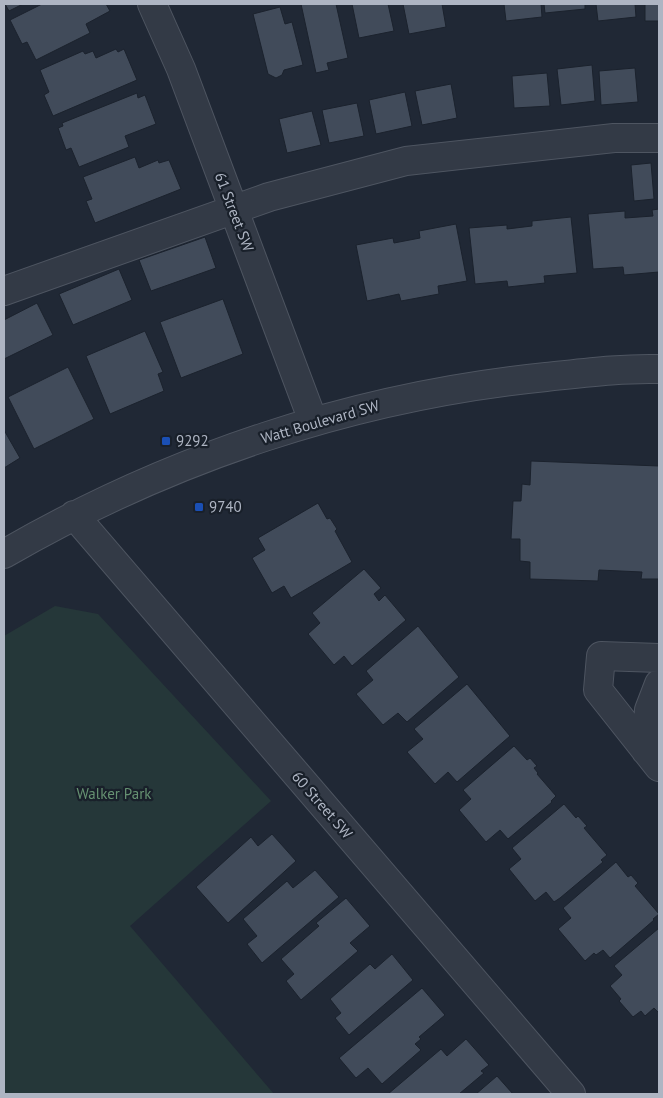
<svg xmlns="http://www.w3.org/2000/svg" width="663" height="1098" viewBox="0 0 663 1098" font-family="'PT Sans',sans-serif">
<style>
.green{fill:#253739}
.building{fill:#414b5a;stroke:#1b222d}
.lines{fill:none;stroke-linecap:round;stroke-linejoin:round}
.minor-casing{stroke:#4e5561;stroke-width:30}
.minor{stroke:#333a46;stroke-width:28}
.transit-dot{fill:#1a4fb4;stroke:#19202a;stroke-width:2}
.labels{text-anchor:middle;stroke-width:4.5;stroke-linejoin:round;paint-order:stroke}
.street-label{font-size:15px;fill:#aeb5c3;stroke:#19202a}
.poi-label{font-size:15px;fill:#aeb5c3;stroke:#19202a;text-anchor:start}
.park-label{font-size:15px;fill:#669272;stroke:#19202a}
</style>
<rect width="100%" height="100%" fill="#202835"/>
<path class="green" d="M55,606L98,614L271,801L130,926L274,1094H4V636Z"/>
<path class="building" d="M5,4H23L9,11Z
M42,4H106L110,11L86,24L90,33L36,60L27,42L22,44L10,20Z
M301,4H336L348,58L327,63L329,70L316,73Z
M352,4H388L394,31L359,38Z
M403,4H442L446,27L409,34Z
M504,4H541L542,17L506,21Z
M544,4H585V9L545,13Z
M596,4H635L636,17L598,21Z
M645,4H659V21H645Z
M280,7L285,24L292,22L303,65L284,70L282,75L276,78L268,74L253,14Z
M116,49L118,52L124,49L137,80L53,116L44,95L49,92L40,70L83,51L85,54L93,51L96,58Z
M592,65L595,101L561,105L557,69Z
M635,68L638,102L601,105L599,71Z
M547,73L550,106L514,108L512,76Z
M451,84L457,118L422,125L415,91Z
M405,92L412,126L376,134L369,100Z
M137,93L138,98L145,95L156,124L125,136L129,147L79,167L71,148L66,150L58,128L63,126L62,123Z
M357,103L364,136L329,143L322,110Z
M312,111L321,145L287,153L279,119Z
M135,157L139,168L158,160L159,163L169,160L181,189L95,223L86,201L92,199L83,177Z
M651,163L654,199L634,201L631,165Z
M659,209V272L624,275L623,267L593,269L588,214L625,211V218L653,216L652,210Z
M571,217L577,273L544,276L545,283L508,287L507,281L475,284L469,228L507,225V229L532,226V221Z
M456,224L467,281L438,286L439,294L401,301L399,294L367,301L356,245L393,238L394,243L420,238L419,231Z
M205,237L216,268L151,291L139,260Z
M119,269L132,300L73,325L59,294Z
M223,299L243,354L181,378L160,322Z
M37,303L53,335L4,359V320Z
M145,331L163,372L158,374L164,391L110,414L86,356Z
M68,367L94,419L34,449L8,397Z
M4,430L20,458L4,468Z
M531,461L659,466V579H641L642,572L599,570L598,581L530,579V562L520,561V539H511L513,501H521L522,484L530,485Z
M318,503L327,519L330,518L337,529L335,531L352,562L291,598L284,586L272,593L252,558L265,550L258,538Z
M364,569L381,588L374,594L379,601L385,595L406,620L352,666L344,656L334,665L308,634L320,623L312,613Z
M418,626L459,677L407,722L398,713L383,725L356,694L373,680L366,671Z
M467,684L510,736L457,782L448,772L435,784L407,752L423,739L414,729Z
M514,746L527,760L530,758L537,766L534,768L538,773L537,774L556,796L551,801L552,802L508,839L500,830L486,842L459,810L471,799L463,790Z
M564,804L576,818L578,816L587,826L584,828L607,855L601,860L603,862L560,898L554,902L546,892L535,901L509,869L521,859L512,848Z
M272,834L296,861L228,923L196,887L251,837L258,846Z
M616,862L628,877L631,875L638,883L635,886L659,914L653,919L654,920L610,958L603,950L596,955L594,953L585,961L558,929L571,918L563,908Z
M315,870L339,897L262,963L247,944L257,936L243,919L287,881L293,888Z
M346,898L370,926L350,943L358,951L301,1000L286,981L294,974L281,959L319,926L316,923Z
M659,928V1013L654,1008L645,1016L641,1011L633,1017L619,1001L621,999L610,986L622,975L614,966Z
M392,954L413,980L349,1035L335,1018L341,1013L330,999L370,964L375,969Z
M422,988L445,1015L419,1037L421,1039L415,1044L421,1050L382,1084L368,1068L356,1078L339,1058Z
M466,1039L489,1065L481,1071L484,1073L459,1094H388L441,1049L447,1056Z
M497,1076L513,1094H476Z"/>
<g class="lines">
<defs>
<path id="minor" d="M152,4L181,69L313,421
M4,291L269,197L406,161L614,138H659
M74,515L571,1094
M4,554C170,458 355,396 546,377C584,373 621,368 659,369
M659,658L601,656L598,690L659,767
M646,751L649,710L659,684"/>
</defs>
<use href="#minor" class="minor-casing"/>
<use href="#minor" class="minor"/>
</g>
<g class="transit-dot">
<rect x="161" y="436" width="10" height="10" rx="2.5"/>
<rect x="194" y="502" width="10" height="10" rx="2.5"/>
</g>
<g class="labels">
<g class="street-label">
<text transform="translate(234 212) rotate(69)" y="5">61 Street SW</text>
<text transform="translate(320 422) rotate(-16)" y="5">Watt Boulevard SW</text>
<text transform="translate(322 805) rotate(49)" y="5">60 Street SW</text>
</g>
<g class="poi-label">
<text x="176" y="446">9292</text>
<text x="209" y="512">9740</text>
</g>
<g class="park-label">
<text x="114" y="799">Walker Park</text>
</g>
</g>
<rect width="663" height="1098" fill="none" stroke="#aeb5c3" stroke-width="10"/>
</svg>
